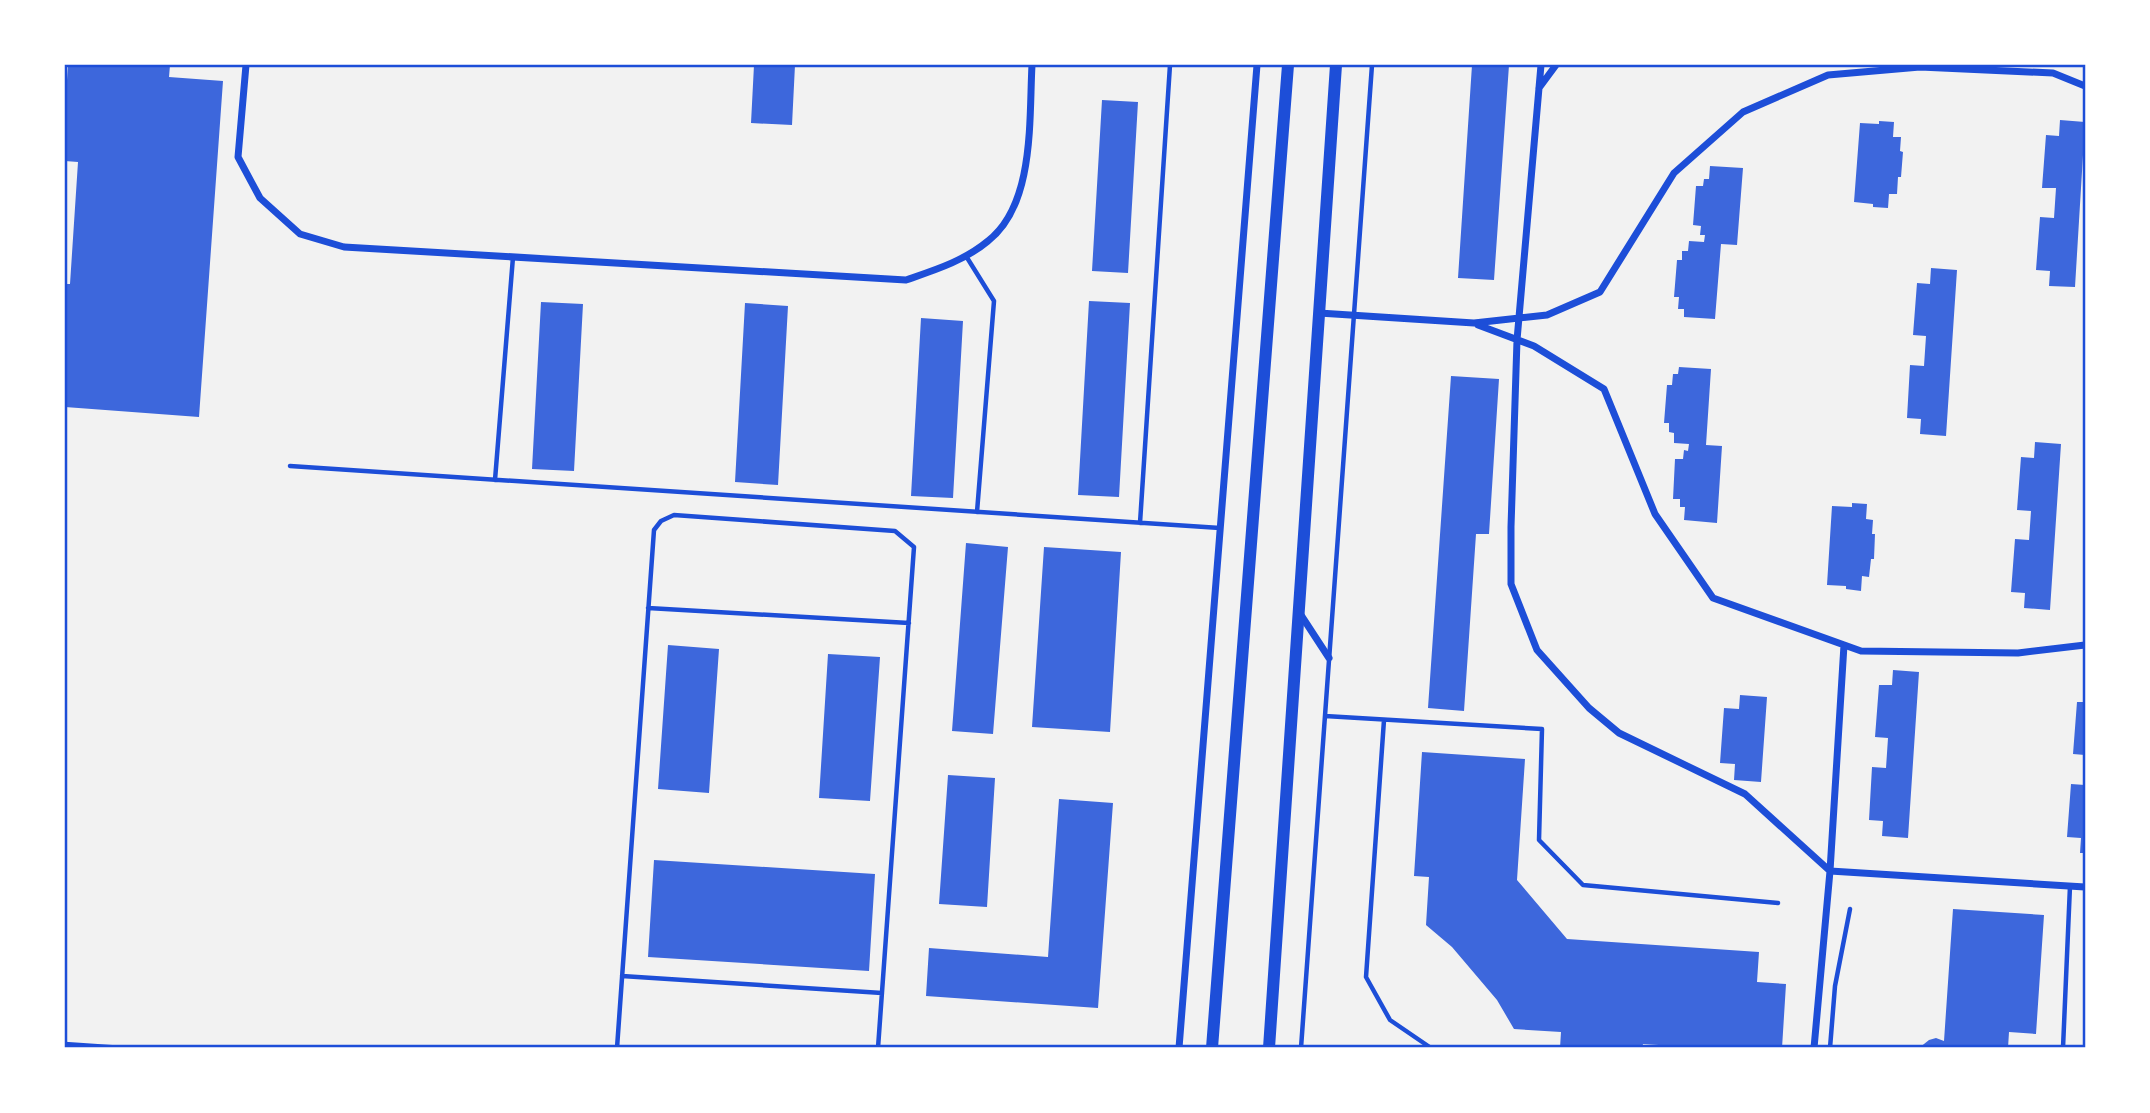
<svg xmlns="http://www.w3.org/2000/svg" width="2150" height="1113" font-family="Karla,sans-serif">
<rect width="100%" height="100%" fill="#f2f2f2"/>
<path fill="#3d67dc" d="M68,65H170L169,77L223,81L199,417L65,407V284H70L78,162L65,161V110Z
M754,65H795L792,125L751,123Z
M1472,65H1509L1494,280L1458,278Z
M1102,100L1138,102L1128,273L1092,271Z
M2060,120L2085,122L2075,287L2049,286L2050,271L2036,270L2040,217L2054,218L2056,188H2042L2046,135L2059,136Z
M1879,121L1894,122L1893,137H1901L1900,151L1903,152L1901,177H1898L1897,194H1889L1888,208L1873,207V204L1854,202L1860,123L1879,124Z
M1710,166L1743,168L1737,245L1721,244L1715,319L1684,317V309H1678L1679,297H1674L1677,260H1682V251H1688L1689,241L1704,242L1705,235H1700L1701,226L1693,225L1696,186H1703L1704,179H1709Z
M1931,268L1957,270L1946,436L1920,434L1921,419L1907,418L1910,365L1924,366L1926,336L1913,335L1917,283L1930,284Z
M1089,301L1130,303L1119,497L1078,495Z
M541,302L583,304L574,471L532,469Z
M745,303L788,306L778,485L735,482Z
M921,318L963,321L953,498L911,496Z
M1679,367L1711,369L1706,445L1722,446L1717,523L1684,520L1685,507H1680V499H1673L1675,459H1683L1684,450L1688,451L1689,444L1674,443V433L1669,432V423H1664L1667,385H1672L1673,374H1678Z
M1451,376L1499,379L1489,534H1476L1464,711L1428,708Z
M2035,442L2061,444L2050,610L2024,608L2025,593L2011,592L2015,539L2029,540L2031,511L2017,510L2021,457L2034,458Z
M1852,503L1867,504L1866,519L1873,520L1872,534H1875L1874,559H1871L1869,577L1862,576L1861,591L1846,589V586L1827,585L1832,506L1852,507Z
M966,543L1008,547L993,734L952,731Z
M1044,547L1121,552L1110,732L1032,727Z
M668,645L719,649L709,793L658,789Z
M828,654L880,657L870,801L819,798Z
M1893,670L1919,672L1908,838L1882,836L1883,821L1869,820L1872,767L1886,768L1888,738L1875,737L1879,685H1892Z
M1740,695L1767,697L1761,782L1734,780L1735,764L1720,763L1724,708L1739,709Z
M2077,702H2085V755L2073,754Z
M1422,752L1525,759L1517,880L1567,939L1759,952L1757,982L1786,984L1782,1048H1705L1643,1044L1642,1048H1560L1561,1032L1514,1029L1497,1000L1452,947L1426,925L1429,877L1414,876Z
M948,775L995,778L987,907L939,904Z
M2071,784L2085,785V853H2080L2081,838L2067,837Z
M1059,799L1113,803L1098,1008L926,996L929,948L1048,957Z
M654,860L875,874L869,971L648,957Z
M1953,909L2044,915L2036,1034L2009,1032L2008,1048H1919L1929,1040L1936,1038L1944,1041Z"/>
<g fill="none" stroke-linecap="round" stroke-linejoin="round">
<path stroke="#1d4ed8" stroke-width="4.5" d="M966,256L994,301L977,512
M290,466L1220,528
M495,480L513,257
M1140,523L1170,65
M648,608L909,623
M1325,716L1542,729L1539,840L1583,885L1778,903
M1384,720L1366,977L1390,1020L1431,1048
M622,976L882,993
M65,1044L123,1048
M617,1048L654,530L661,521L674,515L895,531L914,547L878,1048
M1301,1048L1372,65
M1830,1048L1835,986L1850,909
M2063,1048L2070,886"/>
<path stroke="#1d4ed8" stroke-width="7" d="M246,65L238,157L260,198L300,234L344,247L906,280C935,270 964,261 988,241C1035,205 1029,118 1032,65
M1541,65L1517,340L1511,527V584L1537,650L1589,708L1619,733L1745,794L1830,871L2085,887
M1539,88L1556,65
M1319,313L1474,323L1547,315L1600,292L1674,173L1743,112L1828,75L1920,67L2053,73L2085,86
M1478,325L1534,346L1604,389L1655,514L1713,598L1861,651L2018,653L2085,645
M1299,612L1329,658
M1179,1048L1257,65
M1814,1048L1830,871L1844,645"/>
<path stroke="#1d4ed8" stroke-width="12" d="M1212,1048L1288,65
M1269,1048L1336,65"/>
</g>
<rect width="2150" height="1113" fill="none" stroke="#ffffff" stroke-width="133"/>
<rect x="66" y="66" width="2018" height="980" fill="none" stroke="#1d4ed8" stroke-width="2.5"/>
</svg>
